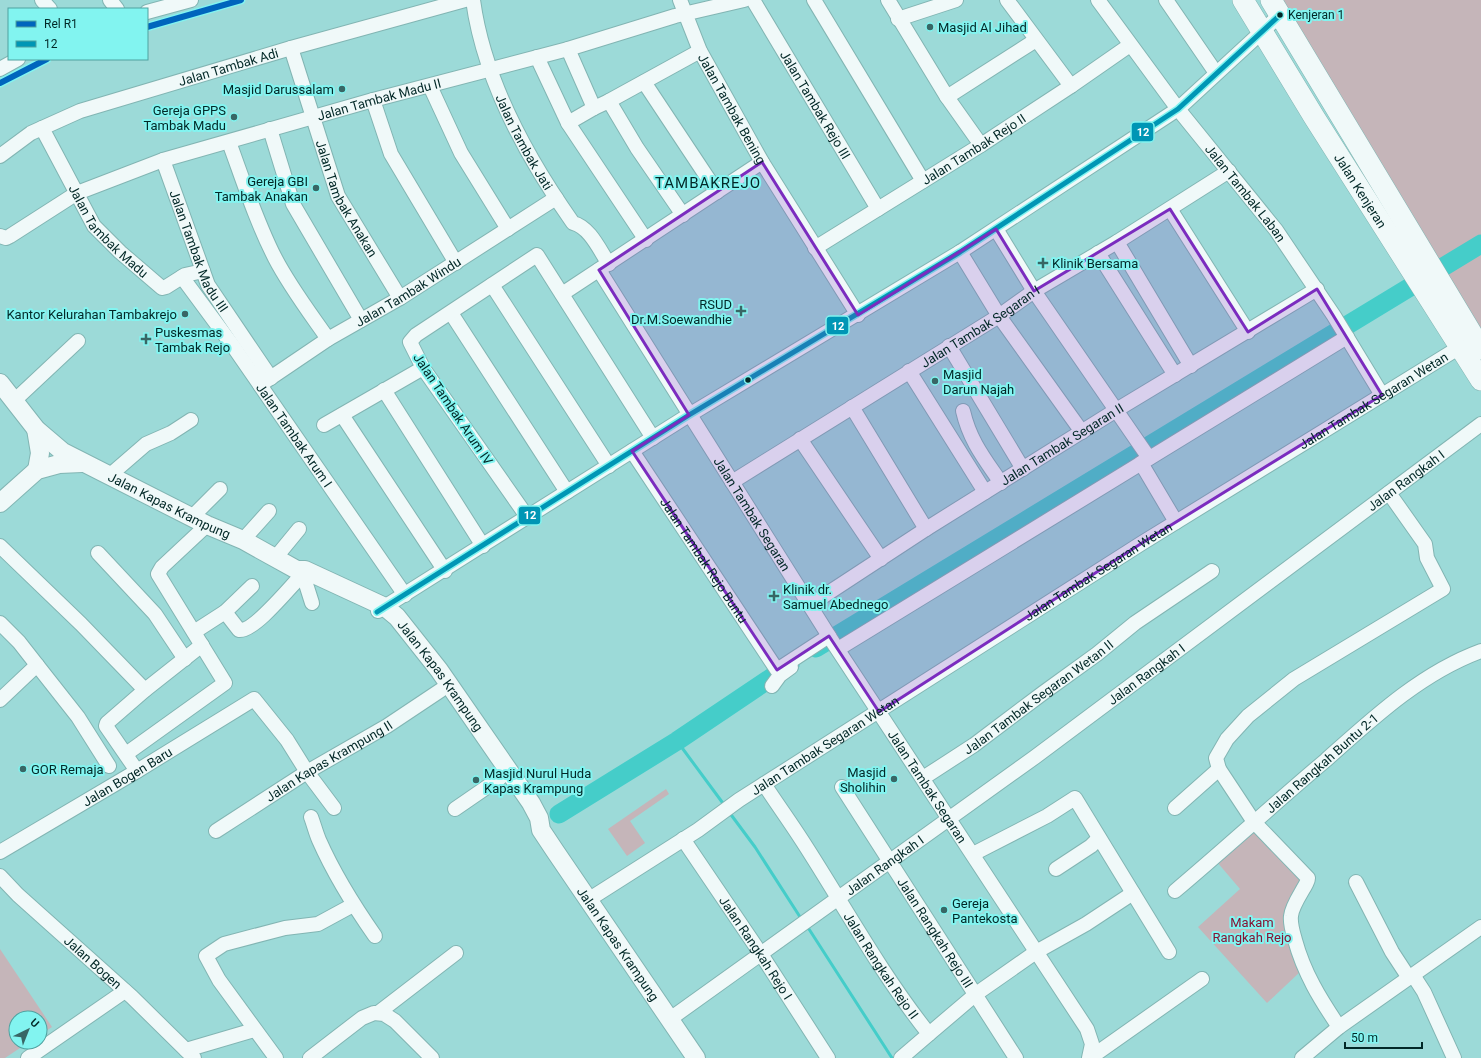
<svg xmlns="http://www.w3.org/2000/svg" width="1481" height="1058" font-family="Roboto,sans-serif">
<rect width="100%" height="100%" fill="#9cdad8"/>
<path fill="#c5b5b9" d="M1279,0H1481V339Z
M666,789L669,794L630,821L645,843L627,856L608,829Z
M1253,826L1305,881L1293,900L1301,971L1267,1003L1198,927L1240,889L1217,862Z
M0,949L52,1027L40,1035V1018H16V1042H29L5,1058H0Z"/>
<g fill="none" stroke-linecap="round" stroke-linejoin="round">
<path stroke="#45cdc9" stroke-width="3" d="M677,741L725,806
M729,812L755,847L802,920
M807,926L892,1058"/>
<path stroke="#45cdc9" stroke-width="19" d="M816,648L1481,244
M559,814L677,741L790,665"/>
<g stroke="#82b5b3" stroke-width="16">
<g id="minor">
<path d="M42,0L50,9"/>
<path d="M110,0L117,9"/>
<path id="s1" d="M473,0C484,81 527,158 573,223C590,227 600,251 609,264"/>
<path id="s2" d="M680,0L700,51L762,162L858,315"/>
<path id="s3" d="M753,0L878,209"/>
<path d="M814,0L923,181"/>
<path d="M888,0L947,97L981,145"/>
<path d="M1007,0L1071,86"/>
<path id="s4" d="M1098,0L1178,109L1276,230L1334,316L1382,395"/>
<path d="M1166,0L1216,73"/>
<path d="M147,12L191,0"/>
<path d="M898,19L956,0"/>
<path id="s5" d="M291,48L338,196L400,298"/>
<path d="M568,49L594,108L609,101L637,148L683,215"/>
<path d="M537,57L568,123L646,240"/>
<path d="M0,69L18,59"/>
<path d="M644,82L717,192"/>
<path d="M430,86L461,153L508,229"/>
<path d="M947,97L1036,40"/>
<path d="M373,100L391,154L456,263"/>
<path d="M609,101L700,51"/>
<path d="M568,123L594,108"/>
<path id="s6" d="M42,128L94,226L120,252L162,288L166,287L185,275L203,271"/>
<path d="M270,129L293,204L361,320"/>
<path d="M229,142C243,180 256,221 275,258C290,287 310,313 328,339"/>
<path id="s7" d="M0,156L31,133L80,111L291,48L465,0"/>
<path id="s8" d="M163,160L208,285L271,378"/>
<path d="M1170,209L1248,332"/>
<path d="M996,229L1034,291L1149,458"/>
<path id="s9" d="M0,236L6,238L10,236L77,193L163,160L373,100L568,49L675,16L744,0"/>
<path d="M1117,242L1191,366"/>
<path id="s10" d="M815,248L981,145L1071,86L1130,45"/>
<path d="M960,252L999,316L1082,432"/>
<path d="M1098,253L1175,375"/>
<path id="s11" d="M599,270L834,644L1087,1029L1092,1044L1089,1058"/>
<path id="s12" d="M182,277L233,346L405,595"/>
<path d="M492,285L609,466"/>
<path d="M562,294L762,162"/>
<path d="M451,313L567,492"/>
<path d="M949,346L1023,469"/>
<path d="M909,371L985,492"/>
<path id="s13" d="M260,385L328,339L400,298L556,198"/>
<path d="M384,390L483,546"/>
<path d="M15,400L78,341"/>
<path d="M852,407L926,529"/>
<path d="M963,411C970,441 984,458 1001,483"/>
<path d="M342,415L445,571"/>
<path d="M324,425L423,368"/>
<path d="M800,439L881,559"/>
<path id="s14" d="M632,451L777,670L829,636"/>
<path d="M1141,463L1176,522"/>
<path d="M109,476L146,444L171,433L191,420"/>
<path id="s15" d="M732,482L999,316L1034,291L1117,242L1229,171"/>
<path d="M192,517L220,489"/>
<path d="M528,518L423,368L410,342L416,335L537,255L653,438"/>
<path d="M243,540L269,511"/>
<path d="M0,546L81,624L145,690"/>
<path d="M98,553L155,614L185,659"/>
<path d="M276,557L299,529"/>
<path d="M307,579L306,584L312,603"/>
<path id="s16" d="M810,605L926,529L1118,409L1317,289"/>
<path d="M378,611L689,415L960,252L1178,109L1280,15"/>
<path d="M225,612L239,630C254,632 290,587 301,576"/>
<path d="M0,623L19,642L37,665"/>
<path d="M194,632L225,612L252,586"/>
<path d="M838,649L1347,337"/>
<path d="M772,686L780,675L791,667"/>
<path d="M0,700L37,665L78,717L109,766"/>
<path d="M126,754L225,683L158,574L162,567L207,525"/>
<path d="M137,771L106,726L107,723L145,690L202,645"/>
<path id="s17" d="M923,778L974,745L1043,693L1097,654L1135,623L1212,571"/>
<path id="s18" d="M764,784C777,804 791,823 803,842C845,907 881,974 929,1034L901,1058"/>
<path id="s19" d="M842,787L1016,1058"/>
<path d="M1175,808L1219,769"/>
<path d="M455,809L500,778"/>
<path d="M311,817C314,825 316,833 319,840C334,874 354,906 375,936"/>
<path id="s20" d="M216,831L307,772L387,726L441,690"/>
<path id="s21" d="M683,839L761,954L828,1058"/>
<path id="s22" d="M0,852L137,771L254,699L287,740L307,772L334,808"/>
<path d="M973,854L1047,816L1075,798L1169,952"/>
<path d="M1056,869L1091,846L1099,838"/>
<path id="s23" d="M0,876L18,895L132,997L194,1058"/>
<path d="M1356,882L1392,952L1409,978"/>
<path id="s24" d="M1175,891C1226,848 1275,803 1326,760C1373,718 1421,673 1481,651"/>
<path id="s25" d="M588,900L698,830L739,800L1142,543L1460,347"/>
<path d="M1413,975L1424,992L1454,1058"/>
<path d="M378,1013L456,953"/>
<path id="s26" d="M670,1019L1035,757L1481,424"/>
<path d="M1339,1027C1320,999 1304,973 1295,940C1293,933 1290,924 1291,916C1292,903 1309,883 1308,878L1254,822L1219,769L1216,758L1227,739L1248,716L1294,679L1443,589L1427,558L1425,544L1389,493"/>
<path d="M929,1034L976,994L1036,952L1086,924L1133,893"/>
<path d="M186,1050L254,1030"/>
<path d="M28,1058L125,991"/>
<path d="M276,1058L219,980L206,956L224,944L285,928L318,924L353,905"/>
<path d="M310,1058L362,1018L374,1013L384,1014L395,1021L432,1058"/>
<path d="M1090,1058L1202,979"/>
<path d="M1302,1058L1339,1027L1481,927"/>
</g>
</g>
<g stroke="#82b5b3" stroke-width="20">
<g id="major">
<path id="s27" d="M0,383L36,429L63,452L207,525L243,540L297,570H305L385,607L397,617L439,670L531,803L539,818L541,830L555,851L696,1058"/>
<path d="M36,429L40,453L37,470"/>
<path d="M0,503L37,470L59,464L82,463"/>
</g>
</g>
<g stroke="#82b5b3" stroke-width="22">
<g id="highway">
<path id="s28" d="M1243,0L1314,117L1481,380"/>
<path d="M1271,0L1481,349"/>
</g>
</g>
<use href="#minor" stroke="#f0f9f9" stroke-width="14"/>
<use href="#major" stroke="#f0f9f9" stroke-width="18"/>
<use href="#highway" stroke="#f0f9f9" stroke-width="21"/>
<g stroke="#82f4f0" stroke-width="8">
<path id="bus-1" d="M377,612L689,415L960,252L1178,109L1280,15"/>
</g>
<use href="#bus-1" stroke="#0096b5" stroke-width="5"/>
<g stroke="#82f4f0" stroke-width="9">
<path id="rail-1" d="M147,27L241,0
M0,83L47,59"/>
</g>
<use href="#rail-1" stroke="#0065bd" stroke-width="6"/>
</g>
<path fill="#7b2cbf" fill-opacity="0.2" stroke="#7b2cbf" stroke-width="3" stroke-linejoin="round" d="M762,162L858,315L996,229L1034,291L1170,209L1248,332L1317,289L1382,395L1142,543L879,712L829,636L777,670L632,451L689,415L599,270Z"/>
<g fill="#022827" stroke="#82f4f0" stroke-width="1.5">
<circle cx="1280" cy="15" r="3.5"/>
<circle cx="748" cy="380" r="3.5"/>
</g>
<g fill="#386665" stroke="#82f4f0" stroke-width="1.5">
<circle cx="930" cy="27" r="4"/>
<circle cx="342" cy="89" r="4"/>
<circle cx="234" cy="117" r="4"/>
<circle cx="316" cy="188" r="4"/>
<path d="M1041 257h4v4h4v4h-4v4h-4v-4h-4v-4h4z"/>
<path d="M739 305h4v4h4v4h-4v4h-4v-4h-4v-4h4z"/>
<circle cx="185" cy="314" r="4"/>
<path d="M144 333h4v4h4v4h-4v4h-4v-4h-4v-4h4z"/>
<circle cx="935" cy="381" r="4"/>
<path d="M772 590h4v4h4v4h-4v4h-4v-4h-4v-4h4z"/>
<circle cx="23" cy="769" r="4"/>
<circle cx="894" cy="779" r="4"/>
<circle cx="476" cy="780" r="4"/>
<circle cx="944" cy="910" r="4"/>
</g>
<g text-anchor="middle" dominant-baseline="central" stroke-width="4" stroke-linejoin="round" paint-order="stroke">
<g font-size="12" fill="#022827" stroke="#82f4f0" text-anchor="start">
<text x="1288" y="15">Kenjeran 1</text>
</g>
<g font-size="13" fill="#022827" stroke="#82f4f0" text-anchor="start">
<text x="938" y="27">Masjid Al Jihad</text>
<text x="334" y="89" text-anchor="end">Masjid Darussalam</text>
<text x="226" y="110" text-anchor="end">Gereja GPPS<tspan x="226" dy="15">Tambak Madu</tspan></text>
<text x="308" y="181" text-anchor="end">Gereja GBI<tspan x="308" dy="15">Tambak Anakan</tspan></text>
<text x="1052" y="263">Klinik Bersama</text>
<text x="732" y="304" text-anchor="end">RSUD<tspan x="732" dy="15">Dr.M.Soewandhie</tspan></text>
<text x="177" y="314" text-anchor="end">Kantor Kelurahan Tambakrejo</text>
<text x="155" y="332">Puskesmas<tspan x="155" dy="15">Tambak Rejo</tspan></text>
<text x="943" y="374">Masjid<tspan x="943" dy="15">Darun Najah</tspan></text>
<text x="783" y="589">Klinik dr.<tspan x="783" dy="15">Samuel Abednego</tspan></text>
<text x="31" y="769">GOR Remaja</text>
<text x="886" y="772" text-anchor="end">Masjid<tspan x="886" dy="15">Sholihin</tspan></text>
<text x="484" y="773">Masjid Nurul Huda<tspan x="484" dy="15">Kapas Krampung</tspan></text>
<text x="952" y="903">Gereja<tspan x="952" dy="15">Pantekosta</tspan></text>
</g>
<g font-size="13" fill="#022827" stroke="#82f4f0">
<text stroke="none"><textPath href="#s7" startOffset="247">Jalan Tambak Adi</textPath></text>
<text stroke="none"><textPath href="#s9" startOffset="407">Jalan Tambak Madu II</textPath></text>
<text stroke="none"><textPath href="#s3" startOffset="122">Jalan Tambak Rejo III</textPath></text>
<text stroke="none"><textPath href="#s2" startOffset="121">Jalan Tambak Bening</textPath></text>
<text stroke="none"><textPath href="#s1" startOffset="152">Jalan Tambak Jati</textPath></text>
<text stroke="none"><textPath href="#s10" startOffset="187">Jalan Tambak Rejo II</textPath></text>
<text stroke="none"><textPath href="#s28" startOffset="224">Jalan Kenjeran</textPath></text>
<text stroke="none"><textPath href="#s4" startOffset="243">Jalan Tambak Laban</textPath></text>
<text stroke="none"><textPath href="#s5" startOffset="161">Jalan Tambak Anakan</textPath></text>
<text stroke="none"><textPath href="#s6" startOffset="124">Jalan Tambak Madu</textPath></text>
<text stroke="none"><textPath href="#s8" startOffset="98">Jalan Tambak Madu III</textPath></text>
<text stroke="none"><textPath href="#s13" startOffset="175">Jalan Tambak Windu</textPath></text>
<text stroke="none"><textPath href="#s15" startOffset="293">Jalan Tambak Segaran I</textPath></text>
<text stroke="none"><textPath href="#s25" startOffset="931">Jalan Tambak Segaran Wetan</textPath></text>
<text transform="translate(453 409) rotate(56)">Jalan Tambak Arum IV</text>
<text stroke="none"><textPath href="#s12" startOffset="194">Jalan Tambak Arum I</textPath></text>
<text stroke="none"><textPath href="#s16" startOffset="299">Jalan Tambak Segaran II</textPath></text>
<text stroke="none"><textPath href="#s26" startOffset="912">Jalan Rangkah I</textPath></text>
<text stroke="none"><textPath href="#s27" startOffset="213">Jalan Kapas Krampung</textPath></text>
<text stroke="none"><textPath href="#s11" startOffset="288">Jalan Tambak Segaran</textPath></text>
<text stroke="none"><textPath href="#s14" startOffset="131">Jalan Tambak Rejo Buntu</textPath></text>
<text stroke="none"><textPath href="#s25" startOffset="607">Jalan Tambak Segaran Wetan</textPath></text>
<text stroke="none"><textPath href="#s26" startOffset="588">Jalan Rangkah I</textPath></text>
<text stroke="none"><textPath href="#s27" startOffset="541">Jalan Kapas Krampung</textPath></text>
<text stroke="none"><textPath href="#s17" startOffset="141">Jalan Tambak Segaran Wetan II</textPath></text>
<text stroke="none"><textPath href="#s25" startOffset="283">Jalan Tambak Segaran Wetan</textPath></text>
<text stroke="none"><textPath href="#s20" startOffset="133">Jalan Kapas Krampung II</textPath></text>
<text stroke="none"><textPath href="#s24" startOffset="195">Jalan Rangkah Buntu 2-1</textPath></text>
<text stroke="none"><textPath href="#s22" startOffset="148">Jalan Bogen Baru</textPath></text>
<text stroke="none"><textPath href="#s11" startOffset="612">Jalan Tambak Segaran</textPath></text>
<text stroke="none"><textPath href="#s26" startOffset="264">Jalan Rangkah I</textPath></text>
<text stroke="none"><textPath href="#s19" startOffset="173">Jalan Rangkah Rejo III</textPath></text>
<text stroke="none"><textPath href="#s27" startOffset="864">Jalan Kapas Krampung</textPath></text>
<text stroke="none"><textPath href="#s21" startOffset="131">Jalan Rangkah Rejo I</textPath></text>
<text stroke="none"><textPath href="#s23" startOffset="127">Jalan Bogen</textPath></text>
<text stroke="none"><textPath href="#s18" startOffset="216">Jalan Rangkah Rejo II</textPath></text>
</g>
<g font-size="13" fill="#861333" stroke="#82f4f0">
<text x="1252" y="922">Makam<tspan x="1252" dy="15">Rangkah Rejo</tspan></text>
</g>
<g font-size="15" letter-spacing="1" fill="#022827" stroke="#82f4f0">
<text x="708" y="183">TAMBAKREJO</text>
</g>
</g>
<g stroke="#82f4f0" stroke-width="1.5">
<rect x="1131" y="122" width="23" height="20" rx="4" fill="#0096b5"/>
<rect x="826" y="316" width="23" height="19" rx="4" fill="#0096b5"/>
<rect x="518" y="506" width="23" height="19" rx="4" fill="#0096b5"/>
</g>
<g font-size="11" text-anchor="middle" font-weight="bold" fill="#fff">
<text x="1143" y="136">12</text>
<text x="838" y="330">12</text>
<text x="530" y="519">12</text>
</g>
<rect x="8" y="8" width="140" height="52" fill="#82f4f0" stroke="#4fa2a0"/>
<rect x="16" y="21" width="20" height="6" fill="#0065bd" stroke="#4fa2a0"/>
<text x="44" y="28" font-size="12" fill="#022827">Rel R1</text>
<rect x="16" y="41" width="20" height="6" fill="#0096b5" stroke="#4fa2a0"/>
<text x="44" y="48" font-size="12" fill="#022827">12</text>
<g transform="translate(28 1030) rotate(43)"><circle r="19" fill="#82f4f0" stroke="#4fa2a0"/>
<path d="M0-3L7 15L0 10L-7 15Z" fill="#386665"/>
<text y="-6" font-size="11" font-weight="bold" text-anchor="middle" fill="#022827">U</text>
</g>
<path d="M1345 1042v6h77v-6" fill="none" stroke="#022827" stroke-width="2"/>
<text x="1351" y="1042" font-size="12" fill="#022827" stroke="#82f4f0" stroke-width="3" paint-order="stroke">50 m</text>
</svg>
